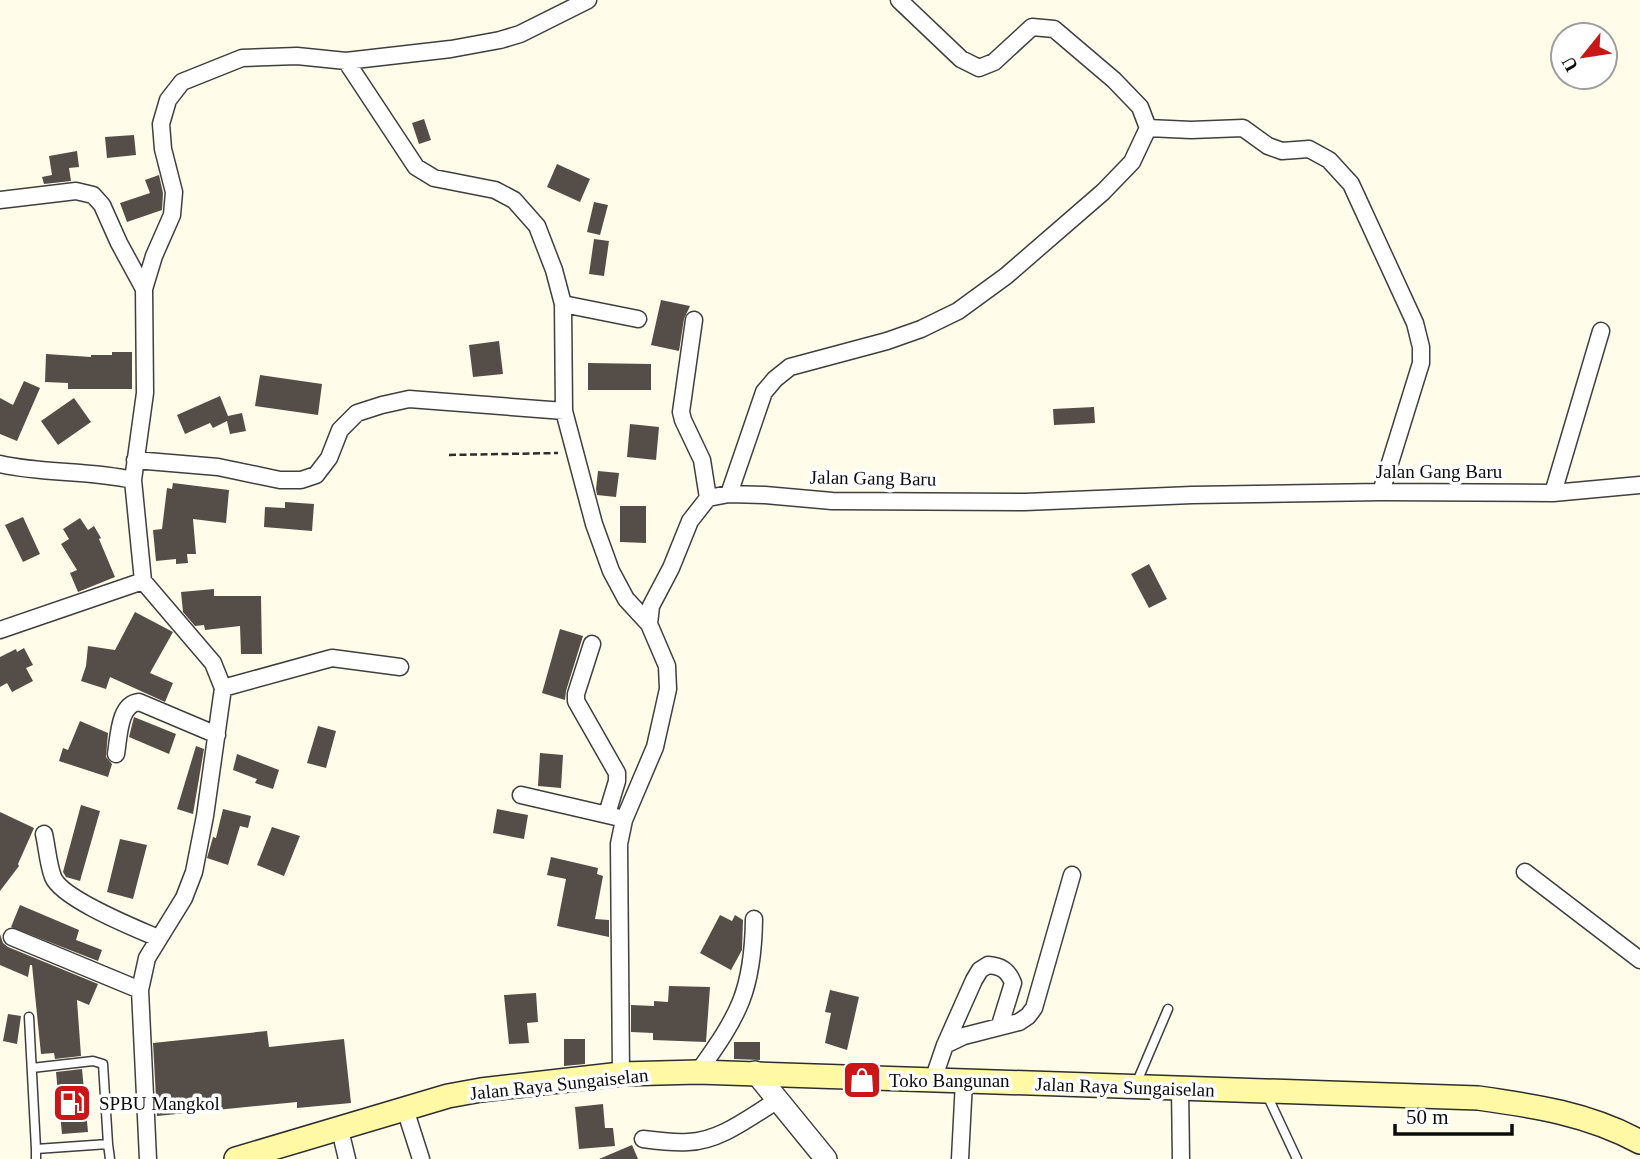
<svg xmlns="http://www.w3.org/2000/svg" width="1640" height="1159" font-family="'Times New Roman',serif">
<rect width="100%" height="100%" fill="#fffcea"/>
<path fill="#554d47" d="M424,119L431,140L419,144L412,123Z
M134,135L136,155L107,158L105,137Z
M77,151L79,167L69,168L71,181L44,184L42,177L52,175L49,156Z
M557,164L590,179L580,202L547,187Z
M159,175L163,193L162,210L127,222L120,203L150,193L145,180Z
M594,202L608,205L600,235L587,232Z
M594,239L609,241L604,276L589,274Z
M661,300L690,306L684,319L679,351L651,345Z
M499,341L503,374L473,377L469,345Z
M112,352H132V389H68V383L45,382L46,354L91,357V355H112Z
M588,363L651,364V390H588Z
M260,375L322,384L318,415L255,406Z
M24,381L40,388L17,441L0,434V398L13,405Z
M220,396L228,416L242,413L246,431L230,434L227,421L213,428L210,423L185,434L177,415Z
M74,398L91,422L58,445L41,421Z
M1094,407L1095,423L1054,425L1053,409Z
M630,424L659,427L656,460L627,457Z
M598,471L619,473L616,497L597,495L596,489Z
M173,483L229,490L226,523L193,519L196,554H187L188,563L176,564V559L156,561L153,530L162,529L167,488L172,489Z
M285,502L314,504L312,531L264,527L265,507L285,508Z
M620,506H646V543L620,542Z
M23,517L40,554L23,562L5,525Z
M80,518L88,530L94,526L101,538L99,539L115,577L78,592L70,573L77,570L61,544L69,539L63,529Z
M1149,564L1167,599L1149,608L1131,574Z
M214,589V596H261L262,654H241L240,626L205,630L204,625L195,626L183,612L181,592Z
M135,612L173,632L150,673L173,683L165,702L110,677L106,689L81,681L86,666L88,646L115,650Z
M560,629L583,636L566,691L565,700L542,693Z
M24,648L33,665L26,668L33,681L12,692L7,683L0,687V657L16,649L17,652Z
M134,717L176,734L169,754L129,737Z
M80,721L108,733L106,757L112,764L108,777L59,761L63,748L68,750Z
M318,726L336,731L326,768L307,763Z
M196,746L204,749L193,814L177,809Z
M540,753L563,755L561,788L538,786Z
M237,754L279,770L273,789L255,783L257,779L233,770Z
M81,805L100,811L80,881L66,877L63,872Z
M223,809L251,816L248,828L240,826L228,865L207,858L213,837L216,838Z
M497,809L528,815L524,839L493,833Z
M0,812L34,828L18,864L19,866L0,891Z
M272,827L300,836L284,876L257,865Z
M120,839L147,845L133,899L107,892Z
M551,857L598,868L597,874L603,876L595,919L609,920V937L557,926L566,879L547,875Z
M20,905L79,930L76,940L102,950L98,961L11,927Z
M720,915L732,921L735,915L743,920L742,950L731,970L700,953Z
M0,934L3,943L8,947L98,984L89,1005L77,1000L81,1056L55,1059L54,1053L41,1054L32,965H30L28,977L0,965Z
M669,986L710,987L706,1042L653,1040V1033L631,1032V1005L654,1006V1001L668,1002Z
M830,990L859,997L847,1050L825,1043L831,1013L825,1012Z
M536,993L538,1022L527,1023L529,1043L509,1044L504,995Z
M8,1014L21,1016L17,1044L3,1041Z
M267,1031L269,1047L344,1039L351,1103L297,1108V1102L157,1116L153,1043Z
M564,1039H585V1064L564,1066Z
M734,1042H760V1060L734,1059Z
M82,1069L88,1132L62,1134L56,1072Z
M603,1104L605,1128H613L615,1146L579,1149L575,1107Z
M632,1145L638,1159H599Z"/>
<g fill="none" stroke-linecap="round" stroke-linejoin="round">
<g stroke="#3f3f3f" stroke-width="11">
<path id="service" d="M29,1017L36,1149
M32,1068L93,1061L103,1064L108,1144
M1136,1084L1168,1009
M1267,1095L1297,1159
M36,1159V1149L108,1144L110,1159"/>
</g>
<g stroke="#3f3f3f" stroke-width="19">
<path id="minor" d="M346,61L416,167L434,178L495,190L514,200L537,226L554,270L563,304L564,411L594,524L611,571L626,599L649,624
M1148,128L1191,130L1243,128L1268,146L1282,151L1309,149L1329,160L1351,184L1415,323L1421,347V363L1381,492
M0,200L76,191L93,195L102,205L119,243L144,289
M563,304L638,319
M694,320L681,412L683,420L702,460L708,498
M135,460L218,467L280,480H301L316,475L329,458L340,430L357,413L382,405L409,399L564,411
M0,464C43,474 89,470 133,480L143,581L213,663L223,688L205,816L194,872L184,898L147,958L140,990L148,1159
M133,480L145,393L144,289L154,256L172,215L174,192L163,149L161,124L168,100L182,82L242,58L297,56L346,61L451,49L500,40L520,34L588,0
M1553,493L1601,331
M729,494L764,392L775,379L790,367L887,341L921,329L958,311L1006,276L1103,192L1132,162L1148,128L1140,107L1114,80L1054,29L1032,27L994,62L979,68L961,59L899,0
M0,630L143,581
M592,644L576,694V701L617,773V781L607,814
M223,688L332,658L400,667
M116,754C119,736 119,704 139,702L217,735
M521,795L616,817
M44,834C47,847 48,864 53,877C62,899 135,928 158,938
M1525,872L1640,960
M12,937L140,990
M945,1045L964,1036L1019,1022L1028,1016L1034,1008L1072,875
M698,1072C739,1015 753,991 754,919
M621,1074L619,844L624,820L655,747L668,689L667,666L649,624L651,606L671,568L690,521L708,498L729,494L765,495L832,501L1025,502L1192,495L1381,492L1553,493L1640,485
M933,1080L945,1045L974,980L980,970L988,965C1001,966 1008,970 1013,983L1000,1025
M1180,1088L1181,1159
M405,1109L421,1159
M340,1130L347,1159
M643,1139C658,1141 673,1143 688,1142C721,1141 751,1116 778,1100
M960,1159L964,1081"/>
</g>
<g stroke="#3f3f3f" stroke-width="24">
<path id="tertiary" d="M755,1072L826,1159"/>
</g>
<g stroke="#2e2e2e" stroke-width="26">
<path id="secondary" d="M236,1159L448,1096L481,1090L621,1074L698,1072L1478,1098C1535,1106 1589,1114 1640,1142"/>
</g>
<path stroke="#2e2e2e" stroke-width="2.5" stroke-dasharray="7 3.5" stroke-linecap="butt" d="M449,455L558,453"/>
<use href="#service" stroke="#fff" stroke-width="8"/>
<use href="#minor" stroke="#fff" stroke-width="16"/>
<use href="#tertiary" stroke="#fff" stroke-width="21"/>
<use href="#secondary" stroke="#fff9a5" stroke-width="23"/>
</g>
<defs>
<g id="shop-square" transform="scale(2.0125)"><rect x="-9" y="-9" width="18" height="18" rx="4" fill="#c91617" stroke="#fff"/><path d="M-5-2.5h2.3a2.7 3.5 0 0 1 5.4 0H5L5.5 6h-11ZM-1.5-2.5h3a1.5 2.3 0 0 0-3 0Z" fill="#fff"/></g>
<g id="fuel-square" transform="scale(2.0125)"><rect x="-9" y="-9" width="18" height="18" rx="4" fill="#c91617" stroke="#fff"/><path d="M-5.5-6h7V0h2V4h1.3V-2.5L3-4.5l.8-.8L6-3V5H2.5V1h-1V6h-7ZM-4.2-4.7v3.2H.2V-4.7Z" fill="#fff"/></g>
</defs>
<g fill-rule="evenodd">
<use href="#shop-square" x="862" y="1080"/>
<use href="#fuel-square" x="72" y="1103"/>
</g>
<g text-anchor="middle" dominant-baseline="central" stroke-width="7" stroke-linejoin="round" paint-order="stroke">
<g font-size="19" fill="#0c0c0c" stroke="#fff">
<text x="1439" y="471">Jalan Gang Baru</text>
<text transform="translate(873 478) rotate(1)">Jalan Gang Baru</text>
<text transform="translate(559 1084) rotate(-6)">Jalan Raya Sungaiselan</text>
<text transform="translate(1125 1087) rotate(2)">Jalan Raya Sungaiselan</text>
</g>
<g font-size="19" fill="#0c0c0c" stroke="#fff" text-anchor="start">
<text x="889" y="1080">Toko Bangunan</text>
<text x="99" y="1103">SPBU Mangkol</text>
</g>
</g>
<g transform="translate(1584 56) rotate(240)"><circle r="33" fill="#ffffff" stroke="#9e9e9e" stroke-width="2"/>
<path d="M0-5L12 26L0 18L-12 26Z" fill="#c91617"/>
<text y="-10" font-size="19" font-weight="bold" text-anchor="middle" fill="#0c0c0c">U</text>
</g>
<path d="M1395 1124v10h117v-10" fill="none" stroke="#0c0c0c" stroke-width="3.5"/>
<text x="1406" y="1124" font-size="21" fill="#0c0c0c" stroke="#ffffff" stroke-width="5" paint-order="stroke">50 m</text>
</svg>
